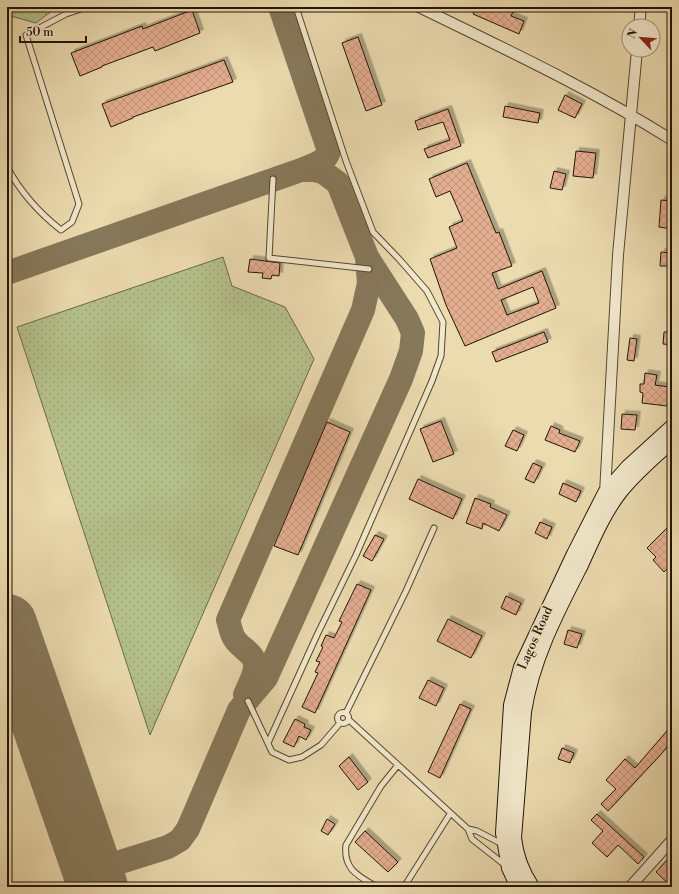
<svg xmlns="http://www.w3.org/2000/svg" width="679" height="894" font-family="'Libre Bodoni',serif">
<defs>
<pattern id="grass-dots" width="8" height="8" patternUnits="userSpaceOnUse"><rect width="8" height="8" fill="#b5c18c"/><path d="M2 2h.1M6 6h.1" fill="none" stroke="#9ba577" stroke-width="1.8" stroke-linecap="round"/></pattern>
<pattern id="building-cross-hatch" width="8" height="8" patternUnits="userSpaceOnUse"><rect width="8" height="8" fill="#e3ad8f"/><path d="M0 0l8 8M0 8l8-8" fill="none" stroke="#c2947a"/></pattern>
<filter id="shadow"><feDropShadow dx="3.5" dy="-3.5" stdDeviation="0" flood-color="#0004"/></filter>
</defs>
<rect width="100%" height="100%" fill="#ebdbaf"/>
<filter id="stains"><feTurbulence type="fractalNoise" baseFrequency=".005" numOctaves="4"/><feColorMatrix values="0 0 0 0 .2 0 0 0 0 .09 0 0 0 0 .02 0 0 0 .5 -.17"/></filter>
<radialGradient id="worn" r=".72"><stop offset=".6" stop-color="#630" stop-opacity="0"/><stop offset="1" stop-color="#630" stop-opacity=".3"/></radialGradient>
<path fill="url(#grass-dots)" stroke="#6b6a48" d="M7,7H57L36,23L7,15Z
M223,257L232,286L285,307L314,359L150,735L17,327Z"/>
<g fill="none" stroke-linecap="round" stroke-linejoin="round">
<path stroke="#86785a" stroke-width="24" d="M280,7L329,151C326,163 312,165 301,170
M7,273L301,170H314L323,172L338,183L367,257L407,319L413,333L411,351L401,379L266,678L239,710L188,829L180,840L168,847L92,871
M245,695C248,687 254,677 255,668C256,652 241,650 234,638C231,633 230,626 228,620L363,310L369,283L367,258"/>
<path stroke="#86785a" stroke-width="60" d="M7,624L98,887"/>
</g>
<path fill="url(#building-cross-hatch)" stroke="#211405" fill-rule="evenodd" filter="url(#shadow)" d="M476,7H489L499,11L501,7H515L511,16L524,21L519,34L473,14Z
M192,10L200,33L155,51L153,47L102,66V67L80,76L71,53L142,26L143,29Z
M358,37L382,105L366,111L342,43Z
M224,60L233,82L133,117V118L111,127L102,104Z
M565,95L582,104L575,118L558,110Z
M505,106L540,113L538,123L503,117Z
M448,109L461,146L428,158L424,149L450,140L443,122L418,130L415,121Z
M576,151L596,153L593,178L573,176Z
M467,163L496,233L499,232L512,266L492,273L498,289L542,271L556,308L465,346L446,305L430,259L457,248L449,227L463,221L450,191L436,197L429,179ZM533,287L539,303L507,315L501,300Z
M554,171L566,174L562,190L550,188Z
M661,200L672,201V229L659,227Z
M661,252L669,253L668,266H660Z
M250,259L280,263L279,276L272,275L271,279L262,278L263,273L248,272Z
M544,332L548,342L496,362L492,352Z
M664,332H672V345L663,344Z
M630,338L637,339L634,361L627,360Z
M645,373L657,375L655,385L669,387L667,406L642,403L643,393L640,392V384H644Z
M622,414L637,415L635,430L621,429Z
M441,421L454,454L433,462L420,429Z
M327,422L350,432L298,555L274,546Z
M551,426L560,430L559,433L580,441L575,452L545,440Z
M513,430L524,435L517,451L505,446Z
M533,463L542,467L534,483L525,479Z
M418,479L462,499L453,519L409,499Z
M563,483L581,491L576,502L559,494Z
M475,498L491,504L490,507L507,515L499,531L483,523L482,529L466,523Z
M540,522L552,527L547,539L535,533Z
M672,523V564L664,572L653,560L656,557L647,548Z
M375,535L384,539L372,561L363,556Z
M357,584L371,590L315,713L302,707L318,673L315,672L320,662L316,661L323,647L321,646L326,635L334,638L342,622L339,621Z
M506,596L521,603L516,615L501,608Z
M448,619L482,636L471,658L437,641Z
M568,630L582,634L577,648L564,644Z
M428,680L444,688L436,706L419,698Z
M460,704L471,709L440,778L428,772Z
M295,719L305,724L304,727L311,730L306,740L299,736L294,747L283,742Z
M672,725V740L663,752L608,811L601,804L616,789L606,780L625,759L635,768Z
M562,748L574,753L570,763L558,759Z
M349,757L368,782L358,790L339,766Z
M597,814L644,857L638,864L618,845L607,857L592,843L603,831L591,820Z
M327,819L335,824L328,835L321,831Z
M365,831L398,862L388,872L355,842Z
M667,860L672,864V887L656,872Z"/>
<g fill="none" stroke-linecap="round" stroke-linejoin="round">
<g stroke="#544630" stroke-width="7">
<path id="service" d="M7,167C21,193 38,212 61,230L72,222L79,204L26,35L66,14L87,7
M273,179L269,258L369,269
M248,701L272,752L289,760L302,757L321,745L340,723
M337.5 718a5.5 5.5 0 1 1 11 0a5.5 5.5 0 1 1-11 0Z
M346,713L406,591L434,528
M349,720L468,829L472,839L505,865
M268,743L317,635L356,555L432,381L441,356L443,322L427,291L399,259L373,232L346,161L296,7
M468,829L477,831L502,844
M377,887C358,876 343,869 346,845L381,786L398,765
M404,887L450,814"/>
</g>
<g stroke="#544630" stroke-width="12">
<path id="minor" d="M419,7C505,49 591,89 672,140
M639,26L641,7
M605,493L618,255L637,50
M630,887L672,840"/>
</g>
<g stroke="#211405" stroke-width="16">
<path id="secondary" d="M518,887L509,868L503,833L511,705L521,667L574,554L605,493L628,467L672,427
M532,887C522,872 516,856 514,838L524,712C532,659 557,612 581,565C592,541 603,514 620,492C635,473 654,457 672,441"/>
</g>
<use href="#service" stroke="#f2e8cb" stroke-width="5"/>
<use href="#minor" stroke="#f2e8cb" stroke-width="10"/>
<use href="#secondary" stroke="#f2e8cb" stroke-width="14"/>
</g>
<g text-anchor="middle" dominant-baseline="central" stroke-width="3.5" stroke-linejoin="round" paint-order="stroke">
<g font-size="13" fill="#211405" stroke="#f2e8cb">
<text transform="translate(535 638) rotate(-66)">Lagos Road</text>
</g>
</g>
<rect width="679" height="894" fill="none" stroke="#ebdbaf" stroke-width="24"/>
<rect x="8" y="8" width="663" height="878" fill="none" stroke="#211405" stroke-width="2"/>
<rect x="12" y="12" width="655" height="870" fill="none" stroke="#211405"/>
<g transform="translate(641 38) rotate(296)"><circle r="19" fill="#f2e8cb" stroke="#9e937c"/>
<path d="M0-3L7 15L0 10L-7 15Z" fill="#8f2418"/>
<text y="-6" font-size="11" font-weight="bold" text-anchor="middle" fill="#211405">N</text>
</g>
<path d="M20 36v6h66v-6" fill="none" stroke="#211405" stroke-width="2"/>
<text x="26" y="36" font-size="12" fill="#211405" stroke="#f2e8cb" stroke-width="3" paint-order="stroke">50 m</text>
<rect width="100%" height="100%" filter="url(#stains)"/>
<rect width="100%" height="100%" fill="url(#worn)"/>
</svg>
